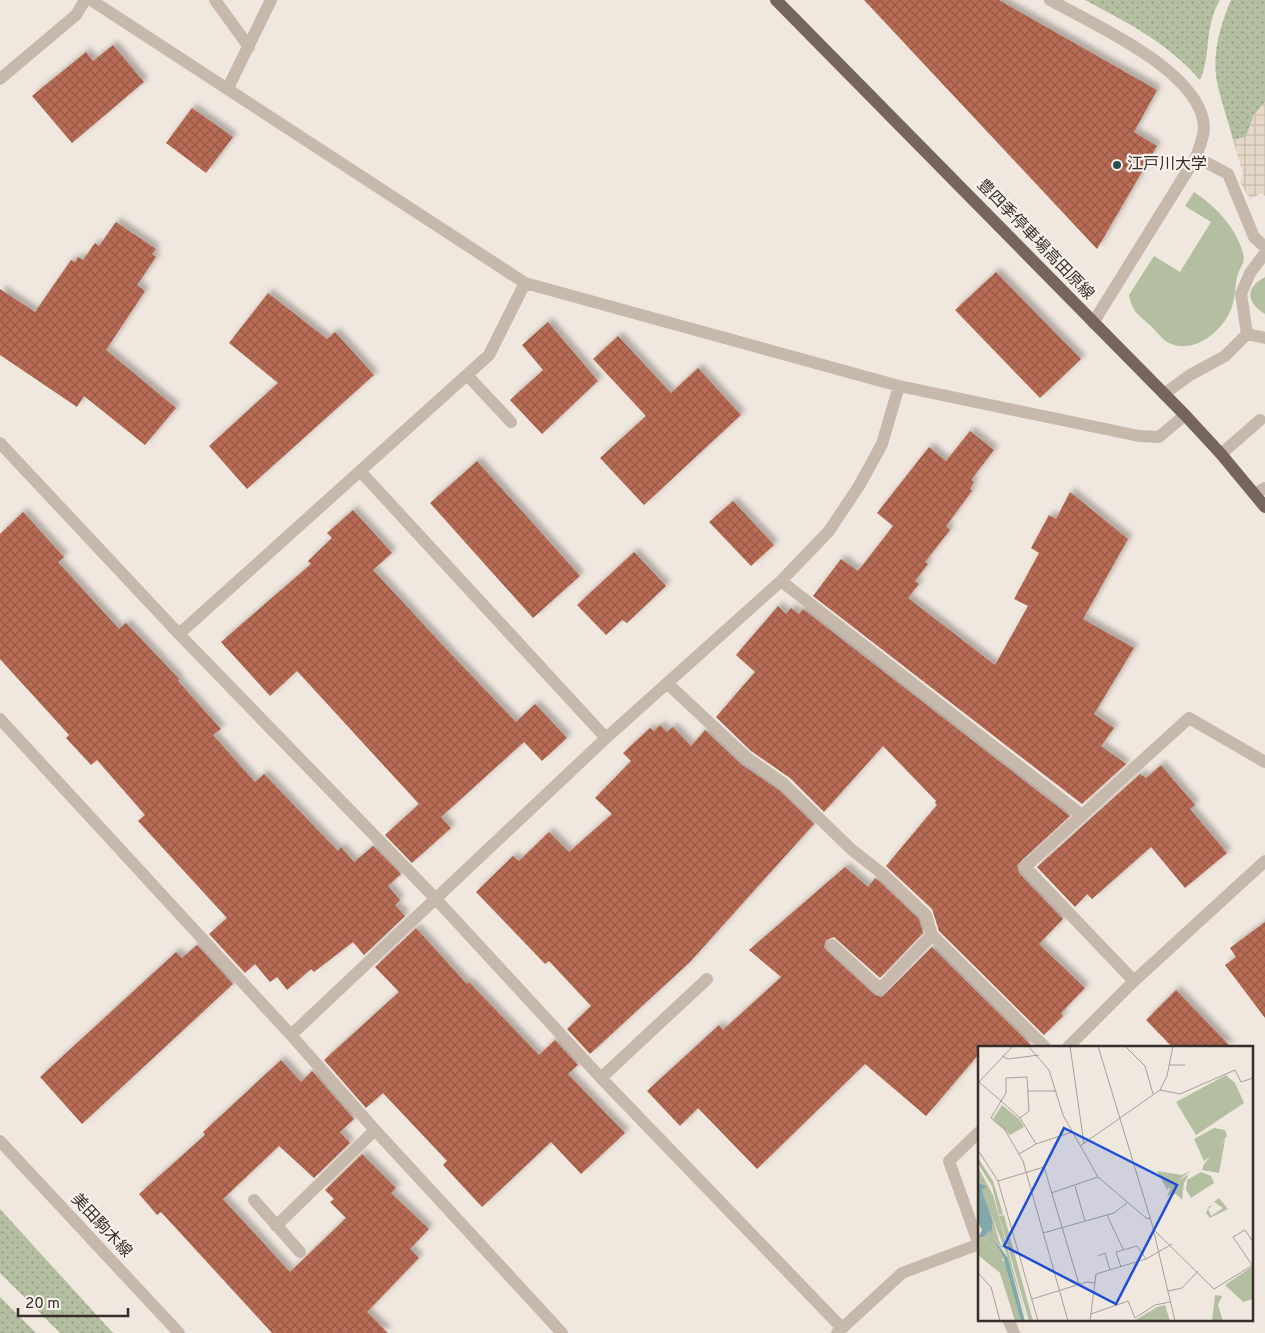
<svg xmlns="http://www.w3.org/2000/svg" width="1265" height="1333" font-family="Overpass,'Noto Sans JP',sans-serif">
<defs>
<pattern id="grass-dots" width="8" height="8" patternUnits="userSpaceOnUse" patternTransform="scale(1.25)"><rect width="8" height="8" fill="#b4bea0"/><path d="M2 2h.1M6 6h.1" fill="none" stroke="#939b83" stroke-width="1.8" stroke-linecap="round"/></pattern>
<pattern id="plaza-grid" width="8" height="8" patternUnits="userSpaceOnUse" patternTransform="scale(1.25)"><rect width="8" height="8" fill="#e6d8c8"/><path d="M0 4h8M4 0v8" fill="none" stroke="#c6baac"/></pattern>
<pattern id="building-cross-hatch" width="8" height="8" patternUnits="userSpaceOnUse" patternTransform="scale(1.25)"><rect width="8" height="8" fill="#b96c54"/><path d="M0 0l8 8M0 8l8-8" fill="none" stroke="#975946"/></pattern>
<filter id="shadow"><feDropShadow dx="4.5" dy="-4.5" stdDeviation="2.5" flood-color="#0004"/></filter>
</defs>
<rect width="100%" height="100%" fill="#f0e8df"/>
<path fill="url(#grass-dots)" d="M1085,0H1220C1203,29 1212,54 1200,80C1164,40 1131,25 1085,0Z
M1231,0H1265V102L1254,115L1246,137L1233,140C1228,119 1219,96 1216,76C1213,50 1221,23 1231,0Z
M0,1209L113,1333H60L0,1273Z
M0,1297L36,1333H0Z"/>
<path fill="#b4bea0" d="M1194,192C1215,206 1236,227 1243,253C1246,264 1239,268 1237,277C1235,287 1235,298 1232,307C1223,331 1195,355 1169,343C1163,340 1157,332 1152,327C1139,315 1132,312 1129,295L1154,256L1180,272L1211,222L1185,206Z
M1265,277V314C1247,303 1244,288 1265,277Z"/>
<path fill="url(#plaza-grid)" d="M1265,102V196L1262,193L1250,199L1240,182L1243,174L1233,140L1246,137L1254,115Z"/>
<path fill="url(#building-cross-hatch)" filter="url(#shadow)" d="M864,0H999L1157,90L1134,132L1157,146L1097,249Z
M113,45L144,82L72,143L32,96L86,52L93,61Z
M192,108L233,137L206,173L166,143Z
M116,222L156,249L152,254L156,257L137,285L145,291L106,350L176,408L145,445L84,396L77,407L0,355V289L35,312L71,260L75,262L78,257L83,260L95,243L99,246Z
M996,272L1081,359L1040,398L955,310Z
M268,293L327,339L335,332L374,375L247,489L209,446L278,383L229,343Z
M548,322L598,381L542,434L510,400L543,370L522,345Z
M618,336L671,393L698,368L741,415L644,505L600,458L646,416L593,359Z
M970,431L994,450L971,480L974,482L970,489L972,491L946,526L950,530L925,562L928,564L915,581L919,584L908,598L995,665L1028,606L1014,599L1039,553L1031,548L1049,515L1056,519L1070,492L1128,539L1083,619L1134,648L1094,714L1114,728L1101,746L1126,764L1082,804L813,596L841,559L858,571L893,526L877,513L929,447L946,461Z
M477,461L580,576L533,618L430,503Z
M733,501L774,545L751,566L709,522Z
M353,510L392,553L373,570L450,653L516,722L535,704L567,738L542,761L524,742L441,817L451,828L412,863L385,835L419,804L297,671L270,696L221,642L311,564L308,561L332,538L327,533Z
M23,512L64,557L58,562L119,629L126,623L179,679L178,681L221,729L213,735L255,782L264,774L338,851L341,847L354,862L373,846L401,874L388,886L400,900L395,905L405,916L364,955L353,942L314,972L311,969L287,990L277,977L270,982L255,964L245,973L209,934L227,918L138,821L145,815L97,760L91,765L66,738L69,735L0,659V534Z
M634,552L666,586L627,623L622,620L606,635L577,605Z
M778,606L786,614L791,608L799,614L803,609L1070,816L1017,865L1019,873L1063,919L1039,944L1085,988L1061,1013L1063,1016L1044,1035L939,931L932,909L886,866L937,805L935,803L936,801L883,746L824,812L790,778L751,751L716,717L755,672L736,655Z
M660,725L667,732L673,727L691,746L705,730L741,764L779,790L814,824L690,962L590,1054L567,1029L591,1006L549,961L545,964L476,892L513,856L519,861L549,832L569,852L612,814L595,798L631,761L623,753L650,728L654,731Z
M1161,765L1195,805L1190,809L1227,853L1185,888L1151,847L1092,899L1087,894L1075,907L1037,867L1140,774L1146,778Z
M845,867L868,887L875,878L879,881L919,919L923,933L880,978L834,937L826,940L824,947L827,951L875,995L882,997L932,947L1033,1047H979V1054L926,1116L865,1064L757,1169L698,1108L680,1126L647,1091L719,1025L723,1030L781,977L749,950Z
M1265,922V1018L1225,965L1236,957L1230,948Z
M416,928L467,984L469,982L539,1055L555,1040L578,1065L568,1074L625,1133L581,1174L551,1142L482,1207L443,1165L447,1161L383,1093L366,1108L324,1060L399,992L375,967Z
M197,945L233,984L82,1124L40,1077L176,952L182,958Z
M1176,990L1231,1047H1172L1146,1020Z
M281,1060L301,1082L312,1071L354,1119L340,1132L350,1143L314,1178L279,1146L223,1199L290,1272L346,1218L330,1202L334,1199L325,1190L362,1154L396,1188L391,1193L429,1229L410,1249L419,1258L367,1312L388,1333H272L161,1212L157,1215L139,1194L205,1135L203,1132Z"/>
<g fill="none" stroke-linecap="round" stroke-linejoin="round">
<path stroke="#c7b8ac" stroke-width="12" d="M91,0L525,283L899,386L1139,436L1159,437L1185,415
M215,0L249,47
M1050,0C1093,24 1203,72 1204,128C1204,137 1199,148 1196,157L1093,323
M0,79L76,15L85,0
M228,88L271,0
M1196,157L1228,174L1254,237L1265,247
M1247,334L1265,338
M467,375L511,422
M1164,394L1190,375L1225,356L1247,334L1241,294L1250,273L1265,253
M0,443L179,634L435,898L601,1078L842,1328
M1221,454L1260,420
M360,471L606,738
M1255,494L1265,488
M781,581L1082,815
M179,634L489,355L525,283
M668,684L746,757L784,784L852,850L884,875L926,915L932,935L1045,1047
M0,719L291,1035L375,1130L562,1333
M832,945L880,989L932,935
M1134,981L1025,867L1189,718L1265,762
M291,1035L606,738L781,581L829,531L859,486L882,444L899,386
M1068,1047L1134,981L1265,861
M601,1078L707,979
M979,1132L949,1161L979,1245
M0,1141L179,1333
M254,1200L300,1252
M276,1226L375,1130
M1008,1319L1014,1333
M837,1333L902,1273L979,1244"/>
<path stroke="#76655d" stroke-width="12" d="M776,0L1185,415L1221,454L1265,507"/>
</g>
<circle fill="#245053" stroke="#f8f2eb" stroke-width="2" cx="1117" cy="165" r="5"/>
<g text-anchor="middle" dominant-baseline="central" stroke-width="4.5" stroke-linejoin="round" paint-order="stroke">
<g font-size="16" fill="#362e2a" stroke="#f8f2eb" text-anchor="start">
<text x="1127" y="165">江戸川大学</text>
</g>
<g font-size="16" fill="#362e2a" stroke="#f8f2eb">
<text transform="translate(1035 240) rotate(46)">豊四季停車場高田原線</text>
<text transform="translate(101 1226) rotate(47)">美田駒木線</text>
</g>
</g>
<g transform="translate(978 1046)">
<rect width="275" height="275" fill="#f0e8df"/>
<path d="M24,59L41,73L46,81L32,89L15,73ZM236,82L247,84L249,90L235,109L226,115L216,93ZM247,94L241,127L224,124L226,118ZM0,112L15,135L25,168L21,169L14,140L0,118ZM0,121L15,149L49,275L30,212L4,144L8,139L3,140L0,134ZM179,125L204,129L212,125L189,144ZM223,126L233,130L236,137L213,152L208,144L209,134ZM211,128L206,137L204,154L198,148L189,150L194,139ZM26,169L55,275H51L21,170ZM3,189L28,218L44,275H37L22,227L0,209V191ZM187,259L192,275H156L179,261Z" fill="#b4bea0"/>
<path d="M237,249L244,250L240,259L245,275H234Z" fill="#b4bea0"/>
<path d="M4,144L13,166L21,195L27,206L13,189L15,176ZM11,185L26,211L24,214L5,191Z" fill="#b4bea0"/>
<path d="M275,220V253L265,256L247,239Z" fill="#b4bea0"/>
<path d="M248,29L257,37L266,57L218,89L198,56ZM241,152L250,163L232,172L228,167L231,160H234L230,163L233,170L245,162L236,156Z" fill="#b4bea0"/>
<path d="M0,137L9,140L4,144L15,176L13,189L30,212L47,275H43L25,210L11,185L6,191H0L4,184L0,177Z" fill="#81a9aa"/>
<path fill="none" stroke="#a69e97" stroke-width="1" d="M50,0L71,24L85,69L120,131L168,172L173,173M92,0L106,98M120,0L174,178L197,275M147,0L167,20L175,48M24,10L30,13L61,9M191,19H207M1,36L23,55L13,72L27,84L45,115L90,275M0,37L35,0M182,44L202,48L257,24L263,36L275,32M50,45H78M58,98L94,86M102,100L182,44L189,30L195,0M0,104L20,135L60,275M41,108L58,98L42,72L23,55L28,47V32L49,31L51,65L42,72M20,135L66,121L101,238M97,140L107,175M73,147L120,131M275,150V166M129,169L145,203M175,183L236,243L275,219M65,187L136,167L149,157M120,210L127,207L132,224M274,219L255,191L267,184L275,196M143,221L138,206L159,200L168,213M0,227L13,241L22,275M190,245L204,242L220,225M54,253L109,236L117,237M113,268L150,255L157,272L177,259L192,256M112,275L118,228L168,213L194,198"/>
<path fill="#1d4ed8" fill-opacity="0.15" stroke="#1d4ed8" stroke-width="2.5" d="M86,82L199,139L138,258L26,200Z"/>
<rect width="275" height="275" fill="none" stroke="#362e2a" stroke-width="2.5"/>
</g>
<path d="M18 1308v8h110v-8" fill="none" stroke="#362e2a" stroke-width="2.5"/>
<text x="25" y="1308" font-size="15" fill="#362e2a" stroke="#f8f2eb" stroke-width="4" paint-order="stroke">20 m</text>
</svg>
